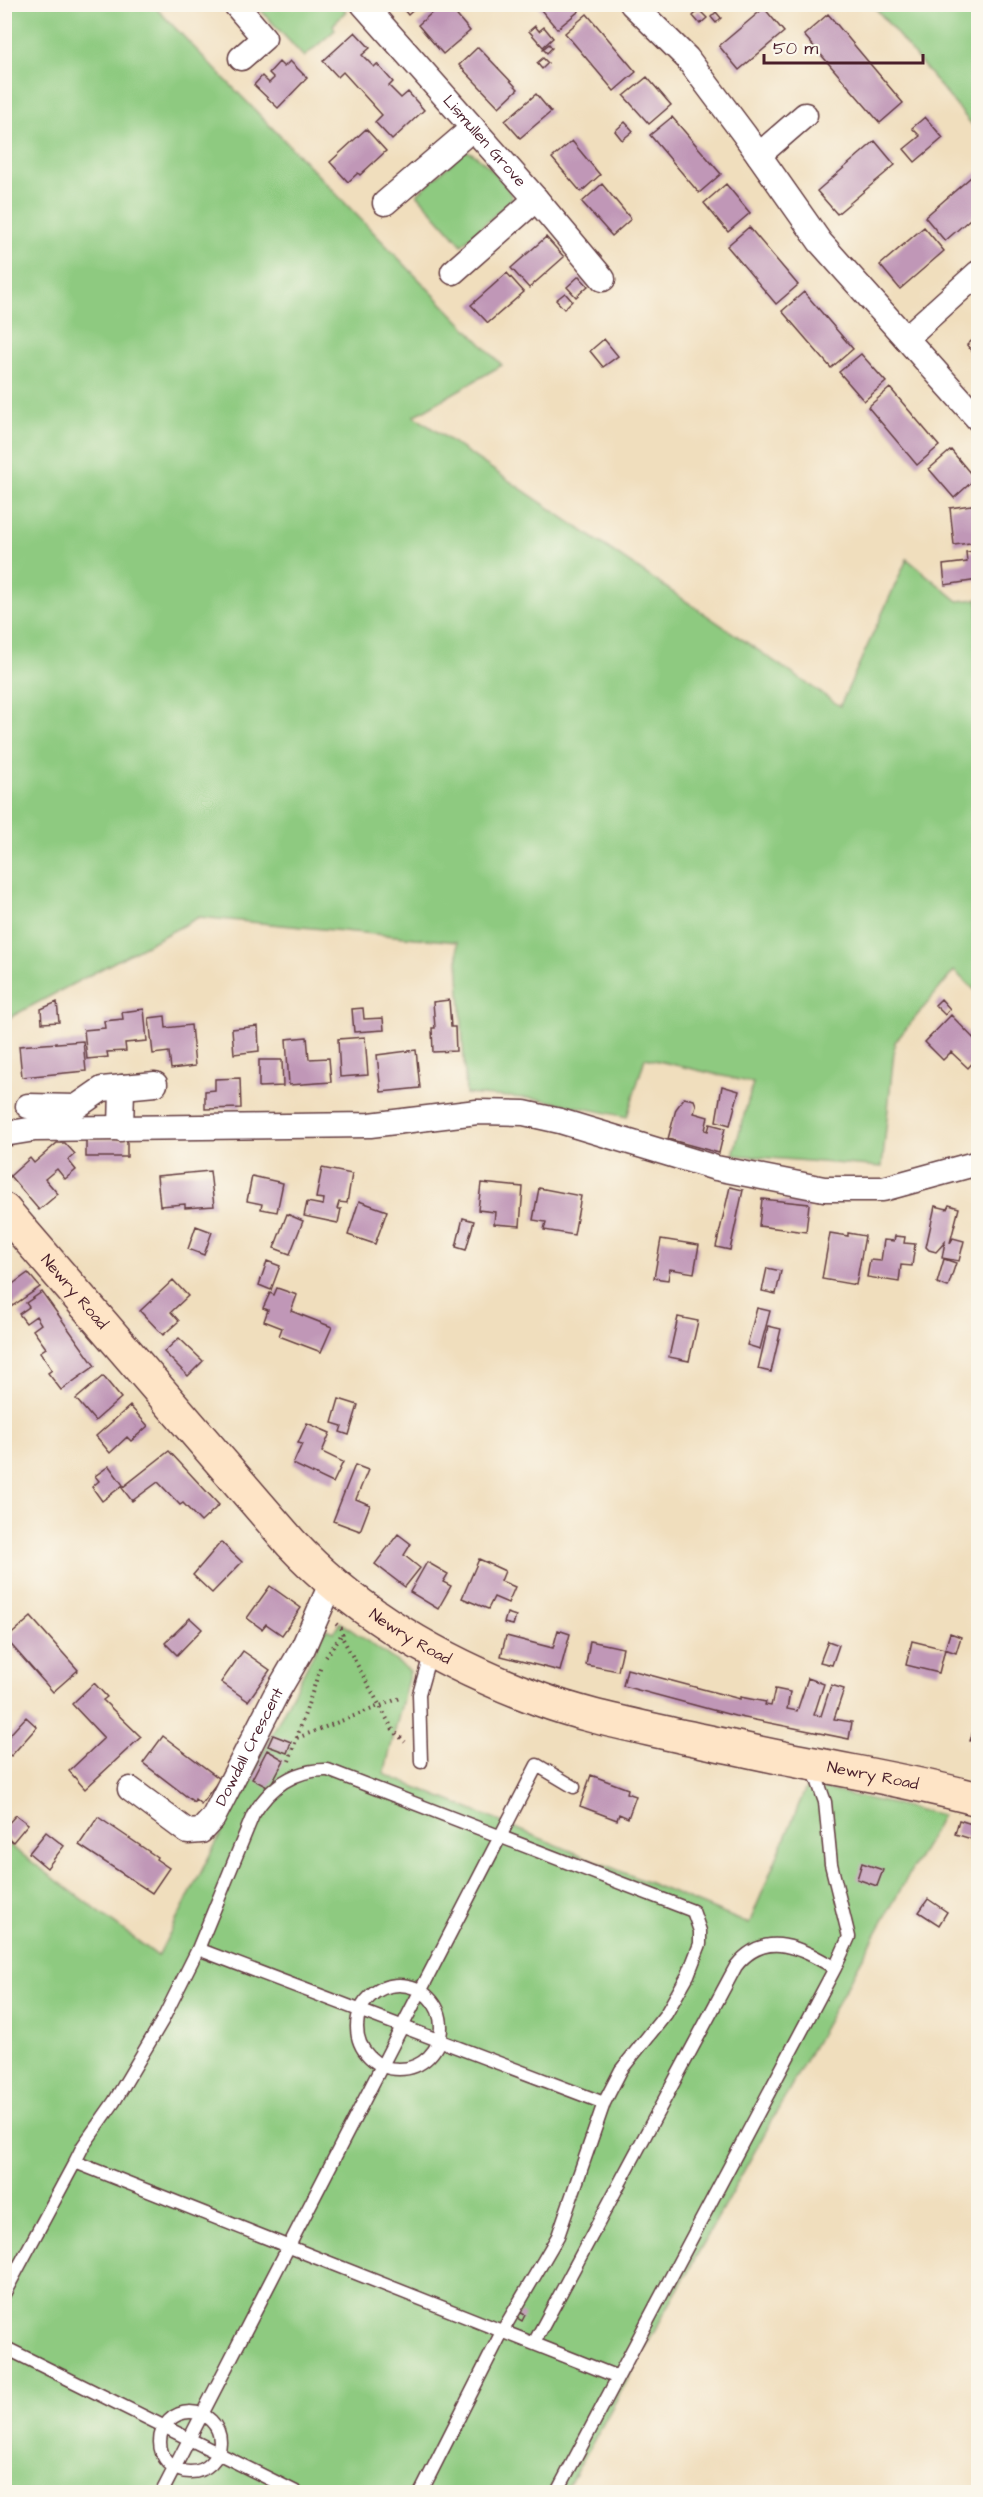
<svg xmlns="http://www.w3.org/2000/svg" width="983" height="2497" font-family="'Architects Daughter',sans-serif">
<rect width="100%" height="100%" fill="#fbf7ec"/>
<filter id="ink" filterUnits="userSpaceOnUse"><feTurbulence type="fractalNoise" baseFrequency=".0167" numOctaves="2"/><feDisplacementMap in="SourceGraphic" scale="12" xChannelSelector="R" yChannelSelector="G"/><feConvolveMatrix kernelMatrix="1 2 1 2 8 2 1 2 1" color-interpolation-filters="sRGB"/></filter>
<filter id="wash" filterUnits="userSpaceOnUse"><feTurbulence type="fractalNoise" baseFrequency=".008" numOctaves="4" result="noise"/><feDisplacementMap in="SourceGraphic" scale="24" xChannelSelector="R" yChannelSelector="G"/><feGaussianBlur stdDeviation="1.35" result="paint"/><feColorMatrix in="noise" values="0 0 0 0 0 0 0 0 0 0 0 0 0 0 0 0 0 1.4 0 .05"/><feComposite in="paint" operator="in"/></filter>
<g filter="url(#wash)">
<rect width="100%" height="100%" fill="#f0debd"/>
<path fill="#8eca80" stroke="#6c7456" stroke-width="1.5" d="M5,4L153,5L502,365L414,416L840,706L907,559L958,601L978,599V993L954,971L895,1042L882,1167L733,1155L753,1083L645,1058L627,1117L539,1099L466,1094L457,942L199,917L5,1020Z
M256,5H341L346,11L333,25L335,30L304,57Z
M873,5H978V132Z
M465,151C476,151 511,187 512,199L462,245L417,194Z
M340,1622L410,1671L384,1774L749,1924L807,1785L942,1815L565,2492H5L4,1841L158,1956L326,1629L333,1632Z"/>
<g id="blocks">
<path fill="#c097b7" d="M399,4H420L408,15Z
M442,4H447L470,31L443,54L418,25Z
M536,4H574L579,11L557,29Z
M764,8L784,32L739,70L719,46Z
M699,10L707,18L700,24L693,16Z
M716,12L721,18L716,23L711,17Z
M587,14L636,72L614,91L565,33Z
M828,14L903,103L880,123L804,35Z
M535,26L539,31L544,27L553,38L543,47L529,31Z
M355,32L370,48L362,55L374,67L377,64L393,82L389,86L401,98L408,92L424,110L392,140L375,122L382,115L343,72L338,77L323,61Z
M549,44L552,48L547,53L543,49Z
M478,47L518,89L499,107L459,65Z
M543,58L548,63L542,69L537,63Z
M290,61L307,78L278,108L254,85L262,76L269,83L274,78L269,73L279,62L284,67Z
M647,77L671,105L649,124L624,96Z
M536,94L551,112L520,138L505,121Z
M672,117L721,174L699,193L650,135Z
M925,117L943,138L915,162L904,149L920,136L912,128Z
M625,122L633,131L622,140L615,131Z
M366,129L386,151L360,175L358,173L348,182L330,162Z
M572,141L600,175L581,192L552,158Z
M875,141L895,165L837,214L817,191Z
M978,171V212L945,241L925,217Z
M602,184L631,219L612,236L582,202Z
M726,184L750,213L728,232L704,203Z
M749,227L798,285L776,304L727,246Z
M924,227L944,251L900,289L880,265Z
M546,237L564,257L529,288L511,268Z
M507,273L524,292L488,323L471,305Z
M579,276L588,286L576,297L567,287Z
M804,292L853,349L831,368L782,311Z
M565,293L572,301L564,309L556,300Z
M978,335V359L967,345Z
M604,339L618,356L603,367L590,351Z
M861,354L886,382L864,401L839,372Z
M890,388L939,446L917,465L868,407Z
M951,450L975,479L954,498L929,469Z
M978,504V542L954,545L950,508Z
M978,551V580L945,585L943,565L967,562L966,552Z
M941,999L950,1009L945,1015L935,1005Z
M449,1000L451,1027H455L456,1051L433,1052L432,1028H435L433,1002Z
M57,1002L59,1022L42,1023L41,1009Z
M363,1008L364,1019L383,1018L384,1030L354,1032L352,1009Z
M144,1009L147,1041L125,1043L126,1051L107,1052L108,1057L87,1059L84,1030L105,1028L104,1021L123,1019L122,1012Z
M951,1015L978,1043V1057L968,1068L951,1052L943,1060L925,1042Z
M165,1016L166,1028L191,1025L195,1066L171,1069L169,1052L153,1054L149,1018Z
M258,1026L259,1051L234,1054L232,1029Z
M307,1037L309,1059L329,1058L331,1082L289,1085L286,1039Z
M365,1037L368,1075L340,1077L338,1039Z
M83,1041L86,1071L22,1077L19,1046Z
M416,1050L420,1088L381,1092L377,1055Z
M259,1060H282L283,1086L259,1087Z
M240,1078L241,1108L205,1109V1091L215,1090V1079Z
M722,1086L739,1091L730,1125L716,1121Z
M684,1098L694,1100L696,1105L694,1113L708,1117L705,1130L708,1131L710,1124L725,1128L719,1153L668,1139L676,1109Z
M127,1139V1157H86V1140Z
M57,1143H65L75,1154L68,1160L76,1170L65,1179L57,1169L45,1179L58,1194L39,1210L10,1176L30,1158L34,1163Z
M322,1168L352,1174L347,1203L339,1202L337,1209H341L338,1223L304,1216L307,1202L323,1205L324,1199L316,1198Z
M210,1171L214,1206L185,1208V1204L160,1206L157,1176Z
M252,1176L283,1183L277,1212L261,1209L262,1204L247,1201Z
M481,1183L523,1187L520,1226L494,1224L495,1212L478,1210Z
M730,1187L743,1190L730,1250L716,1247Z
M539,1188L581,1196L574,1235L544,1230L546,1222L533,1220Z
M762,1199L809,1204L806,1232L759,1226Z
M359,1201L387,1211L375,1244L348,1235Z
M949,1205L959,1208L950,1243L953,1238L964,1241L959,1261L942,1258L945,1242L936,1252L929,1250L926,1247L935,1206L947,1209Z
M287,1214L303,1221L290,1254L274,1248Z
M463,1218L474,1221L466,1250L456,1247Z
M196,1226L212,1232L204,1255L188,1249Z
M830,1233L848,1236V1233L865,1236L856,1285L822,1279Z
M895,1236L905,1237L904,1243L915,1244L912,1266L901,1265L899,1282L867,1277L870,1260L881,1261L884,1240L894,1241Z
M661,1239L699,1245L694,1273L670,1269L668,1280L654,1278Z
M944,1259L956,1263L948,1287L937,1283Z
M267,1261L280,1266L271,1290L259,1285Z
M767,1268L781,1271L776,1294L762,1291Z
M28,1273L40,1287L8,1309L4,1303V1293L14,1283Z
M173,1280L188,1296L171,1312L179,1321L163,1335L140,1311Z
M277,1288L297,1295L291,1311L332,1327L321,1352L279,1336L282,1328L264,1321L268,1310L263,1308L270,1293L274,1295Z
M42,1292L95,1366L61,1390L48,1373L52,1370L40,1352L46,1348L33,1330L41,1324L36,1316L26,1323L19,1314L29,1307L26,1303Z
M757,1308L770,1311L760,1349L747,1345Z
M678,1317L698,1321L689,1361L669,1357Z
M768,1326L781,1329L771,1372L758,1369Z
M179,1338L203,1361L188,1376L164,1352Z
M103,1376L121,1398L95,1421L76,1399Z
M339,1399L358,1405L349,1435L340,1432L342,1426L332,1423Z
M130,1406L148,1426L131,1441L127,1437L110,1453L96,1436Z
M307,1423L330,1433L322,1452L343,1462L333,1483L293,1464L302,1444L298,1443Z
M169,1451L219,1505L201,1522L183,1503L180,1505L158,1482L132,1501L122,1488Z
M355,1465L368,1470L356,1499L370,1505L360,1531L333,1521Z
M109,1466L123,1485L102,1501L92,1487L99,1481L95,1476Z
M398,1534L411,1544L404,1555L420,1568L405,1587L375,1564Z
M221,1542L242,1562L212,1593L193,1575Z
M479,1559L505,1571L501,1581L515,1587L508,1603L494,1597L488,1609L462,1598Z
M427,1562L448,1574L443,1582L451,1586L438,1609L410,1592Z
M270,1586L301,1608L282,1635L266,1624L262,1629L247,1618Z
M507,1613L516,1616L513,1625L504,1623Z
M31,1617L78,1670L53,1692L6,1639Z
M190,1618L202,1629L177,1655L165,1643Z
M558,1630L570,1634L560,1671L501,1656L506,1636L553,1648Z
M950,1633L961,1637L956,1653L945,1649Z
M590,1641L623,1648L618,1671L586,1665Z
M828,1641L839,1645L832,1665L820,1662Z
M912,1641L945,1649L939,1673L906,1665Z
M243,1651L270,1670L248,1701L221,1682Z
M627,1669L740,1699V1697L766,1702L765,1705L771,1706L775,1689L790,1692L787,1709L797,1711L808,1678L824,1684L814,1715L821,1716L831,1685L844,1689L834,1719L852,1722L849,1739L735,1716L623,1686Z
M94,1683L107,1697L103,1700L141,1737L85,1789L69,1771L104,1738L72,1704Z
M26,1717L37,1727L11,1756L4,1750V1741Z
M976,1721L978,1722V1743L970,1741Z
M273,1735L291,1742L287,1753L268,1746Z
M163,1736L220,1779L201,1804L195,1799L194,1802L143,1763Z
M267,1750L284,1760L269,1788L252,1779Z
M591,1775L628,1789L627,1793L636,1796L628,1818L619,1814L617,1820L580,1806Z
M16,1815L28,1824L13,1842L4,1834V1828Z
M98,1817L157,1857L156,1859L169,1868L152,1893L79,1845Z
M959,1820L978,1826V1841L955,1834Z
M46,1832L64,1846L47,1868L29,1853Z
M862,1863L883,1870L877,1886L857,1879Z
M928,1899L947,1912L939,1925L919,1912Z
M520,2312L525,2315L522,2321L517,2318Z"/>
</g>
</g>
<g filter="url(#ink)">
<use href="#blocks" fill-opacity="0" stroke="#633c41" stroke-width="1.5"/>
<g fill="none" stroke-linecap="round" stroke-linejoin="round">
<g stroke="#633c41" stroke-width="15">
<path id="lane" d="M421,1762L419,1694L431,1651
M198,1949L604,2103L558,2236L503,2330L421,2492
M357 2027a42 42 0 1 1 84 0a42 42 0 1 1-84 0Z
M75,2162L83,2146L114,2102L162,2021L198,1949L253,1815C270,1787 294,1769 328,1770L693,1911L700,1931V1944L688,1975L666,2014L621,2070L604,2103
M4,2294L75,2162L618,2377
M534,2343L736,1966C766,1928 802,1949 835,1968
M4,2347L296,2492
M160 2442a30 30 0 1 1 60 0a30 30 0 1 1-60 0Z
M162,2492C287,2250 410,2007 537,1765L574,1787
M557,2492L835,1968L849,1937L831,1864L825,1802L813,1768"/>
</g>
<g stroke="#633c41" stroke-width="27">
<g id="street">
<path d="M235,4L264,38L241,58"/>
<path id="s1" d="M363,4L536,199L603,279"/>
<path d="M632,4L687,58L744,134L820,242L978,419"/>
<path d="M759,155L805,115"/>
<path d="M385,203L473,128"/>
<path d="M453,272L536,199"/>
<path d="M906,338L978,273"/>
<path d="M28,1106L76,1107L102,1089L155,1084"/>
<path d="M121,1129L122,1087"/>
<path d="M4,1134L35,1129L370,1125L477,1112L524,1113L560,1121L716,1168L824,1189H883L978,1163"/>
<path id="s2" d="M130,1789L188,1832L201,1831L213,1818L275,1696L303,1648L331,1584"/>
</g>
</g>
<g stroke="#633c41" stroke-width="36">
<g id="secondary">
<path id="s3" d="M4,1210L291,1543C358,1615 447,1665 539,1699C584,1716 633,1725 680,1736C725,1745 769,1756 814,1764C869,1775 924,1784 978,1799"/>
</g>
</g>
<path stroke="#633c41" stroke-width="4" stroke-dasharray="1.5 4.5" stroke-linecap="butt" d="M336,1624L342,1629L343,1639L393,1730L405,1742
M326,1657L342,1634
M297,1738L403,1697
M289,1761L321,1666"/>
<use href="#lane" stroke="#fff" stroke-width="12"/>
<use href="#street" stroke="#fff" stroke-width="24"/>
<use href="#secondary" stroke="#fee4c6" stroke-width="33"/>
</g>
</g>
<g text-anchor="middle" dominant-baseline="central" stroke-width="5" stroke-linejoin="round" paint-order="stroke">
<g font-size="16" fill="#4a1f2b" stroke="#fbf7ec">
<text stroke="none"><textPath href="#s1" startOffset="183">Lismullen Grove</textPath></text>
<text stroke="none"><textPath href="#s3" startOffset="108">Newry Road</textPath></text>
<text stroke="none"><textPath href="#s3" startOffset="592">Newry Road</textPath></text>
<text stroke="none"><textPath href="#s2" startOffset="183">Dowdall Crescent</textPath></text>
<text stroke="none"><textPath href="#s3" startOffset="1078">Newry Road</textPath></text>
</g>
</g>
<rect width="983" height="2497" fill="none" stroke="#fbf7ec" stroke-width="24"/>
<path d="M764 54v9h159v-9" fill="none" stroke="#4a1f2b" stroke-width="3"/>
<text x="773" y="54" font-size="18" fill="#4a1f2b" stroke="#fbf7ec" stroke-width="4.5" paint-order="stroke">50 m</text>
</svg>
